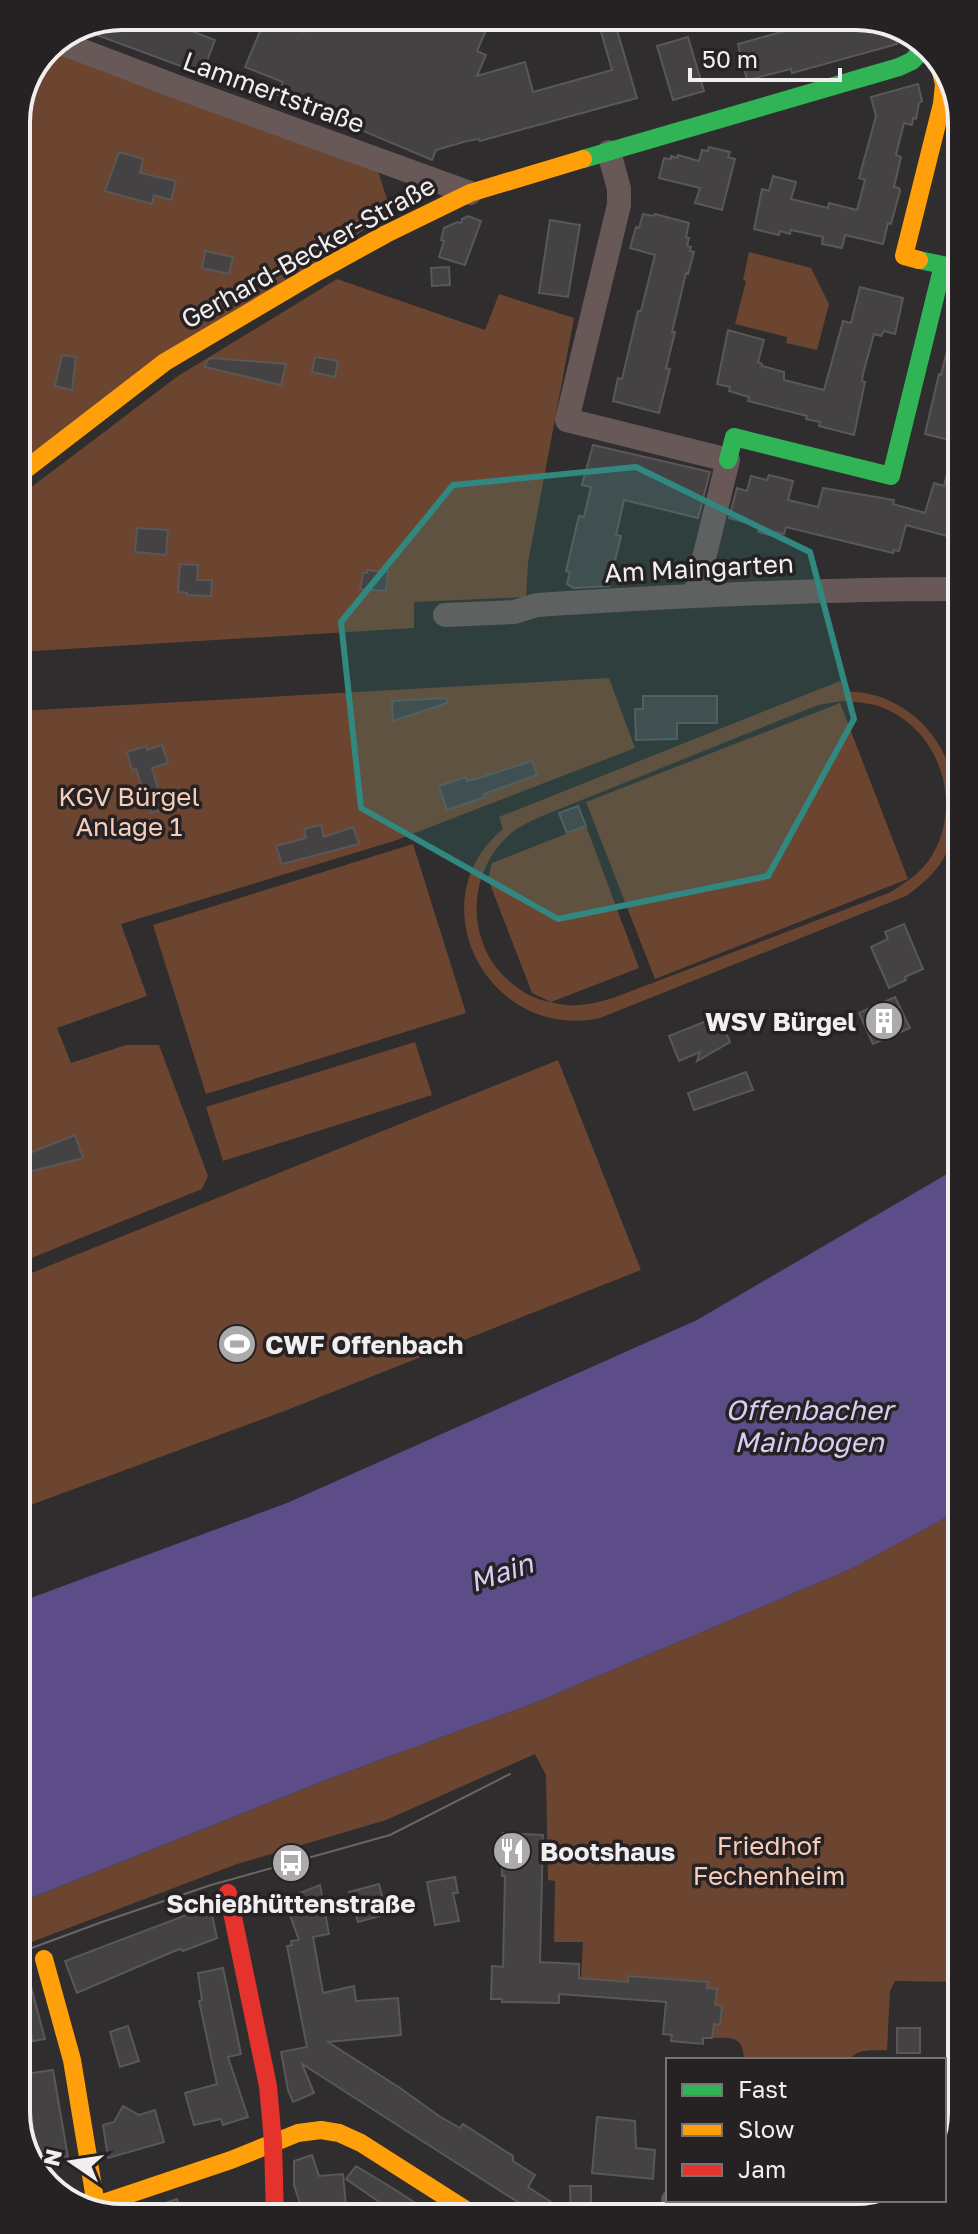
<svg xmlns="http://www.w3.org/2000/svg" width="978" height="2234" font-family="'Golos Text',sans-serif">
<rect width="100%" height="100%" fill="#2f2d2e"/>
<path fill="#6c4531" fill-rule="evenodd" d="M49,46L378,171L390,209L365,229L17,464L16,115Z
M749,252L811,268L829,304L817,350L786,343L787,337L735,324L746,281L743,280Z
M337,279L485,330L499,294L574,318L528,563L526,597L414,602V628L18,652L17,498L178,376Z
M609,678L635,748L394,841L121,924L147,996L57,1028L71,1063L126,1045H159L208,1176L202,1189L19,1263L18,711Z
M840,681L844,691C861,692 877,694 892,702C945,727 972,796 948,850C939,870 923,884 906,896L600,1018C489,1042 415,902 503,829L499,817ZM842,701C859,702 875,703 890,711C944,737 963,811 929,860C919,874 905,883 891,892L613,998C592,1004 573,1009 551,1002L639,968L586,826L492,863L488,879L532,993L551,1002C535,1000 520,991 508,980C467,944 467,878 504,840C516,827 531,821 547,814L818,705Z
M840,703L908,879L655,979L586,802Z
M413,844L466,1013L206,1094L153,925Z
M415,1042L432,1095L223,1161L206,1107Z
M558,1060L641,1270L287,1410L20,1509L19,1278Z
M960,1510L962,2055L957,2056L955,1982L895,1981L890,1991L887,2050C875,2051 857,2047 850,2060L744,2058C743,2031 723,2039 703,2038V2044L671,2041L672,2035L663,2034L666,2002L580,1994L583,1942H554L555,1881L548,1880L546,1775L535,1754L386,1820L237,1864L21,1946V1902L331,1778L532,1704L851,1569Z"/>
<path fill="#5c4c87" d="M959,1167L960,1510L851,1569L532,1704L331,1778L21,1902L20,1602L287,1503L697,1320Z"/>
<path fill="#444243" stroke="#595758" stroke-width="2" d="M122,16H174L171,23L215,40L202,74L86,31Z
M311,16H492L477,51L486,55L477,76L525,62L533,92L612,70L599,25L614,20L637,98L480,141L479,139L467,141L436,150L432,160L278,95L283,82L245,67L266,17L304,32Z
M839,16H864L893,27L897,44L792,73L791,69L747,80L738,44Z
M688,37L704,91L673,100L657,46Z
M918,84L922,101L919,103L916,119L913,118L912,125L904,123L896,155L901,157L894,187L899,188L900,191L891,224L888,223L883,244L845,235L842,248L822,244L823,237L791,230L790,234L780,231L779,235L754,229L762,189L769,191L773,176L796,182L791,199L828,208L829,203L857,210L865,180L859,178L876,116L871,97Z
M709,147L730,152L728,157L735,159L722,210L695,203L700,188L659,178L664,158L671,159V156L677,158L678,155L699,161L702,150L708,151Z
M119,152L143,159L140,173L176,181L171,200L154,195L152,204L105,191Z
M643,214L654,216L655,214L689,223L686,237L689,238L687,246L691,247L690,251L694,252L688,274L686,273L672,332H675L666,368L670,369L659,413L613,401L618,378L622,379L638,311H641L655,255L630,248L636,227L639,228Z
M468,216L481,221L465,265L439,257L444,241L441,240L444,228L457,222L461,223L462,219Z
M550,220L580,225L568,297L539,293Z
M205,251L233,257L229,274L202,268Z
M449,267L450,285L432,286L431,268Z
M860,287L903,298L895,334L884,331L881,336L874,334L863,374L862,381L865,382L854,435L819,426L820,422L806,419L807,416L748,401L749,397L729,391L730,387L717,384L728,330L764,340L758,362L762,364V366L784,372V380L824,390L843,321L851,323Z
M951,335L957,336V442L925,434L939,374L941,375Z
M62,355L76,357L72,390L55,386Z
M315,357L338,361L335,377L312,372Z
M211,358L286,364L281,385L205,367L207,361Z
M593,445L710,472L698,518L624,500L616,535L621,536L609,586L574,588L567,584L570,572L566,571L579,516L584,517L591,487L582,485Z
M951,457H957L958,536L952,535L951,537L906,525L899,551L894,550L893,553L786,527L784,534L775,532L774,536L758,532L760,526L729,518L737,488L747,491L751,476L767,480L769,475L793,481L788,500L818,507L823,488L894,500L893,504L925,513L934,483L944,486Z
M137,528L168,530L166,555L135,552Z
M180,564L198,565L197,580H212L211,596L187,595V593L178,592Z
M367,570L388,572L386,591L360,589L363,573H367Z
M643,696H717V723H677V739L636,740L635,709H643Z
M446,698L447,703L393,721L392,701Z
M162,745L168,763L152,768L164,809L151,813L136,769L132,770L127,752L146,746L147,750Z
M532,761L537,775L484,794L485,797L447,810L439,786L466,777L467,781L479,778Z
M578,806L586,826L567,833L559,813Z
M321,825L324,837L353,827L359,844L282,864L276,846L306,838L304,829Z
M904,924L923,969L905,977L906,980L889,988L871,947L888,939L885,932Z
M895,997L910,1028L873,1044L859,1013Z
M719,1016L730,1042L697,1061L700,1052L679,1061L669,1036Z
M746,1072L753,1090L694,1110L688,1093Z
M75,1135L83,1158L28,1172L22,1156Z
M503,1833L543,1835L540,1962L579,1964V1978L628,1982V1976L708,1982L707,1988L717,1989L715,2005L722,2006L720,2025L714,2024L712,2038H703V2044L671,2041L672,2035L663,2034L666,2002L559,1994V2003L502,2002V1999H491L492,1966L503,1967L505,1876H502Z
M455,1877L458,1893H453L459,1921L435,1925L427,1882Z
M379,1884L387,1914L358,1922L349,1892Z
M320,1885L329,1934L313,1937L323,1993L354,1986L356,2001L398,1998L401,2035L328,2042L400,2088L439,2116L460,2128L463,2124L513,2156V2161L535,2175L528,2187L570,2214L538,2215L302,2064L314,2093L293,2102L288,2090L281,2052L307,2047L287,1946L292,1945L291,1941L299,1940L284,1899Z
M210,1906L217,1938L183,1951L181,1949L172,1952L77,1993L65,1961Z
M223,1968L241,2054L228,2057L248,2117L223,2125L221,2119L194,2125L185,2093L217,2084L199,2001L202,2000L198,1973Z
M29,1979L45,2039L33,2041L21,1991V1981Z
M128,2026L139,2061L120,2067L110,2032Z
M897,2028H920V2053H897Z
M53,2070L68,2157L46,2160L51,2187L26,2151L22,2125L32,2124L25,2074Z
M944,2092H962V2113L958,2126H944Z
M123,2106L139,2115L155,2110L164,2142L108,2158L103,2125L114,2122Z
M597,2117L635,2121L636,2148L655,2150L653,2179L592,2173Z
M312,2155L319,2176L343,2174L347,2216H304L294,2185V2161Z
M356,2166L394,2189L434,2215L385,2216V2206L346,2179Z
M570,2186H591V2214H571Z
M177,2199L184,2217L129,2218V2215Z"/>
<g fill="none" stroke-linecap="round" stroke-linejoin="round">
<path stroke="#695858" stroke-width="24" d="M59,42L188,91L470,193
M609,152L619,189V205L567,420L728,460L695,595
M445,615L514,612L537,605C677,596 817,589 958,589
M944,2076H962
M896,2208V2200
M672,2214L673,2200"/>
<path stroke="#30b455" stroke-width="18" d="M583,159L899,67L912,61L926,46
M728,460L734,437L891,476L943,265L919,260"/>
<path stroke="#ff9f0a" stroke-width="18" d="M919,260L904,256L942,104L944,84L939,64
M17,476L165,362L317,272L386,234L470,193L583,159
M44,1959L72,2060L96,2205
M88,2208L231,2160L298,2133L321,2130L339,2133L361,2143L474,2215"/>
<path stroke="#e5322d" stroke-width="18" d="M228,1893L268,2086L273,2142L275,2217"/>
<path stroke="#6c6465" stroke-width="2" d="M21,1952L102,1922L211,1885L390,1835L510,1774"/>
</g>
<path fill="#318881" fill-opacity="0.2" stroke="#318881" stroke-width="6" stroke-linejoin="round" d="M636,467L810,552L854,719L768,876L558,919L361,808L341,622L453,485Z"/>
<defs>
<g id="building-disc" transform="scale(2)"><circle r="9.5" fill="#acaaab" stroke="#262224"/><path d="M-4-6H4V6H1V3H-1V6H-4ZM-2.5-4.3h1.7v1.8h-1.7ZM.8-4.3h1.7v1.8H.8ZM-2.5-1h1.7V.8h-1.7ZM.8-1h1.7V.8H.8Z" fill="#fff"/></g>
<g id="stadium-disc" transform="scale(2)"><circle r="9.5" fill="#acaaab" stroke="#262224"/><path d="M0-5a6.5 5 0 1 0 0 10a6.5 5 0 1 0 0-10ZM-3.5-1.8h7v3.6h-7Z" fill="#fff"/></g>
<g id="restaurant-disc" transform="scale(2)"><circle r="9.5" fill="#acaaab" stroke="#262224"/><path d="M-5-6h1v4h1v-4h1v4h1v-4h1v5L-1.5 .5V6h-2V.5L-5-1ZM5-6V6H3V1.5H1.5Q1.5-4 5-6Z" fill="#fff"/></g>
<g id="bus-disc" transform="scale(2)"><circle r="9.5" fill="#acaaab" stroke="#262224"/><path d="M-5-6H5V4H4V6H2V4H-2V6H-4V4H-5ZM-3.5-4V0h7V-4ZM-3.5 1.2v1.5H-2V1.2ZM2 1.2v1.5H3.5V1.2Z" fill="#fff"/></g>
</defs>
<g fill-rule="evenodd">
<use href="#building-disc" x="884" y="1021"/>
<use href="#stadium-disc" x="237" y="1344"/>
<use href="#restaurant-disc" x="512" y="1851"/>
<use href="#bus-disc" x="291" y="1863"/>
</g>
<g text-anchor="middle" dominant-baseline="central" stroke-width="7" stroke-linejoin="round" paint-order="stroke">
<g font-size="26" fill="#f0eeef" stroke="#262224">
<text transform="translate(274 92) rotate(20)">Lammertstraße</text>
<text transform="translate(308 252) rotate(-29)">Gerhard-Becker-Straße</text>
<text transform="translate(699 568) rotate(-3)">Am Maingarten</text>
</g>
<g font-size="26" fill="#f6cdb9" stroke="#262224">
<text x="129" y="796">KGV Bürgel<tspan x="129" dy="30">Anlage 1</tspan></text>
<text x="769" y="1845">Friedhof<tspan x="769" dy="30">Fechenheim</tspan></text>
</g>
<g font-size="26" font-weight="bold" fill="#f0eeef" stroke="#262224" text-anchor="start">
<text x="856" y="1021" text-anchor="end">WSV Bürgel</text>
<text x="265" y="1344">CWF Offenbach</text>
<text x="540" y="1851">Bootshaus</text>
<text x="291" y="1903" text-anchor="middle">Schießhüttenstraße</text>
</g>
<g font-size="28" font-style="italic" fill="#d5cef5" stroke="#262224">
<text x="809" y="1409">Offenbacher<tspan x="809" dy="32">Mainbogen</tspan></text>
<text transform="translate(501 1572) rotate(-19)">Main</text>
</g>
</g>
<path d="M0 0H978V2234H0ZM122 30H856A92 92 0 0 1 948 122V2112A92 92 0 0 1 856 2204H122A92 92 0 0 1 30 2112V122A92 92 0 0 1 122 30Z" fill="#262224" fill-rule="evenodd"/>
<path fill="none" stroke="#f0eeef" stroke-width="4" d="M122 30H856A92 92 0 0 1 948 122V2112A92 92 0 0 1 856 2204H122A92 92 0 0 1 30 2112V122A92 92 0 0 1 122 30Z"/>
<rect x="666" y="2058" width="280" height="144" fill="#262224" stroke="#777475" stroke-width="2"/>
<rect x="682" y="2084" width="40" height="12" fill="#30b455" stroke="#777475" stroke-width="2"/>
<text x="738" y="2098" font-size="24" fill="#f0eeef">Fast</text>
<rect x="682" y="2124" width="40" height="12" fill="#ff9f0a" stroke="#777475" stroke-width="2"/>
<text x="738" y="2138" font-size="24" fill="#f0eeef">Slow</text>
<rect x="682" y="2164" width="40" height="12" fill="#e5322d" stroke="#777475" stroke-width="2"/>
<text x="738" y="2178" font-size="24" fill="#f0eeef">Jam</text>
<g transform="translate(72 2162) rotate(283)" stroke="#262224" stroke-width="6" paint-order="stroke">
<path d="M0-6L14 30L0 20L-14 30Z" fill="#f0eeef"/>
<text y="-12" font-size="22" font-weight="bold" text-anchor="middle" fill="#f0eeef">N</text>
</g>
<path d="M690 68v12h150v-12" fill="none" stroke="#f0eeef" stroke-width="4"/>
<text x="702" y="68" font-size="24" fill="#f0eeef" stroke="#262224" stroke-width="6" paint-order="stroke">50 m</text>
</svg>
